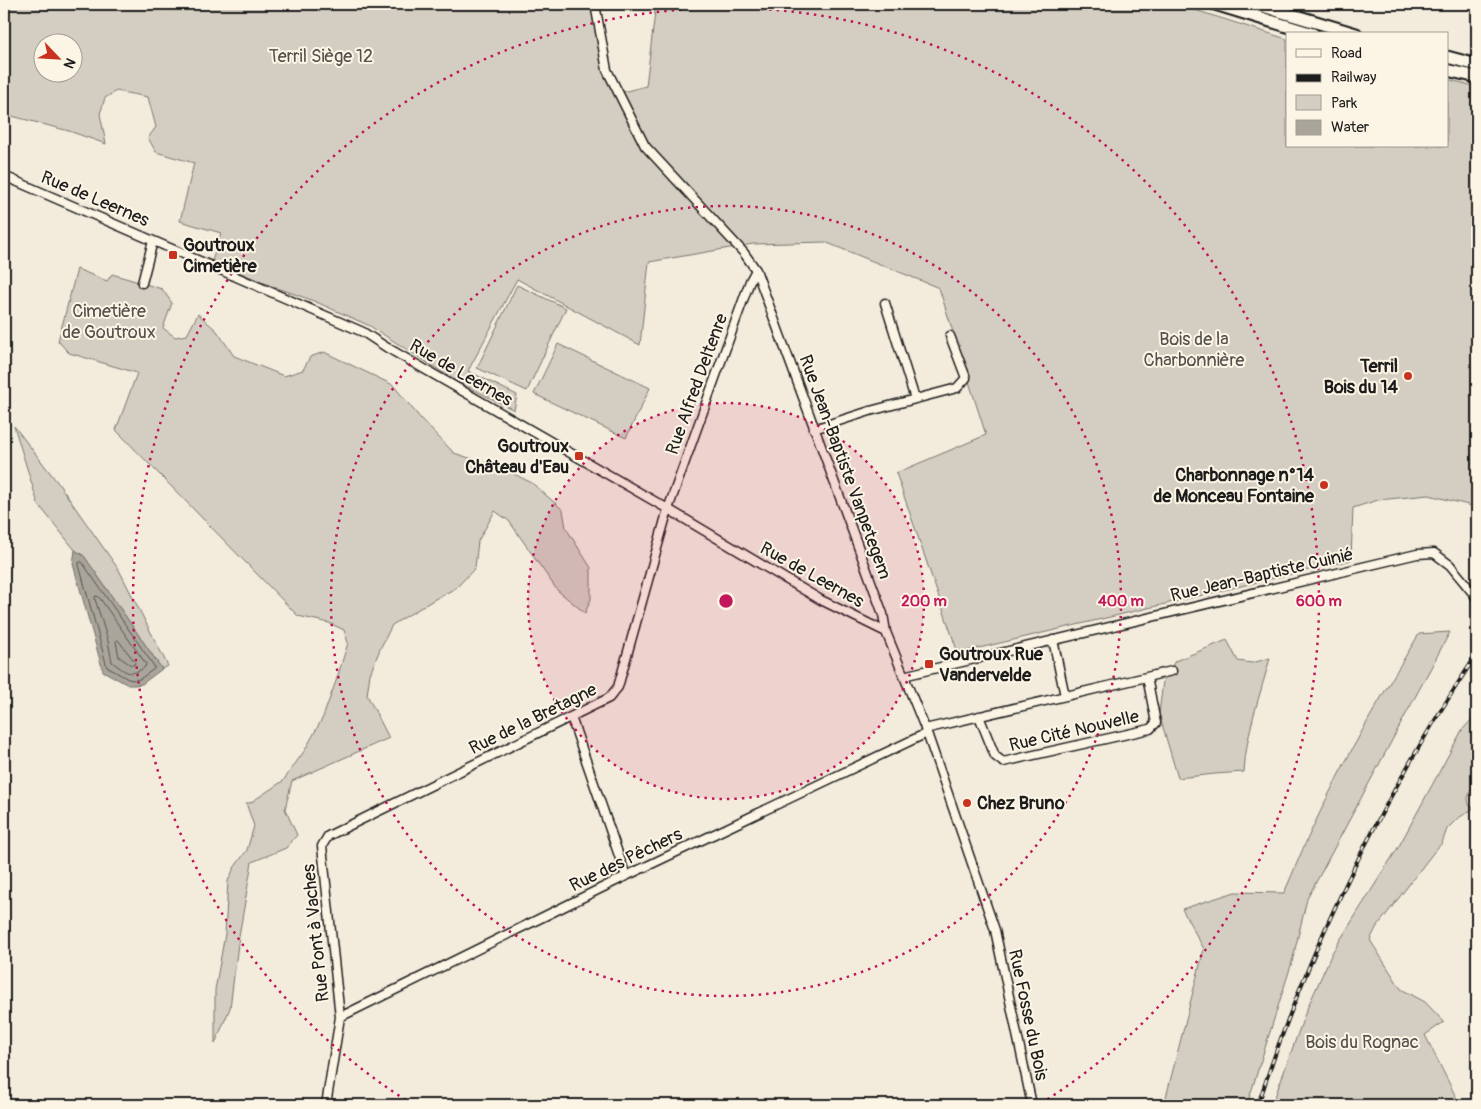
<svg xmlns="http://www.w3.org/2000/svg" width="1481" height="1109" font-family="Pangolin,sans-serif">
<rect width="100%" height="100%" fill="#f3ecdd"/>
<filter id="ink" filterUnits="userSpaceOnUse"><feTurbulence type="fractalNoise" baseFrequency=".02" numOctaves="2"/><feDisplacementMap in="SourceGraphic" scale="10" xChannelSelector="R" yChannelSelector="G"/><feConvolveMatrix kernelMatrix="1 2 1 2 8 2 1 2 1" color-interpolation-filters="sRGB"/></filter>
<g filter="url(#ink)">
<path fill="#d3cec1" stroke="#78756e" fill-rule="evenodd" d="M4,4H595L607,70L619,93L646,86L656,4H1176L1287,39V146H1447V79L1477,87V509L1476,507L1429,495L1378,500L1353,508L1351,560L958,653L896,473L986,435L939,288L825,242L753,244L649,262L640,345L517,279L468,371L517,395L514,410L456,381L370,326L314,301L269,285L212,261L221,233L180,221L194,163L156,152L148,138L156,127L148,97L116,91L105,98L100,114L106,144L69,131L4,114ZM42,42H72V72H42Z
M77,269L107,281L112,274L162,289L172,303L163,328L175,337L187,335L198,314L217,331L234,356L284,376L303,370L310,357L324,352L393,385L421,419L454,453L506,470L532,483L563,510L566,528L591,568V599L585,613L557,590L509,521L495,511L478,541L475,568L456,588L435,599L392,625L380,649L370,674L367,695L389,738L292,781L285,809L297,835L286,848L252,862L239,936L230,1008L215,1044V990L225,934L228,881L234,868L247,850L254,826L246,803H250L283,781L305,750L323,717L336,681L348,643L344,630L329,623L298,616L116,430L137,373L69,353L58,341Z
M517,285L566,308L527,391L477,368Z
M558,344L650,388L626,438L534,394Z
M14,426L58,483L119,570L168,666L162,669L84,556L75,550L38,504Z
M1450,632L1307,899L1292,962L1247,1105H1164L1204,949L1182,909L1235,892L1284,893C1294,871 1302,849 1313,827C1344,760 1381,696 1419,634Z
M1227,640L1238,661L1252,663L1270,658C1260,696 1246,733 1244,772L1215,774L1178,778L1159,714L1163,681L1175,661Z
M1477,714V773L1468,798L1469,805L1474,808L1457,819L1447,829L1442,843L1433,853L1376,928L1370,940L1401,989L1425,1002L1444,1022L1425,1035L1460,1105H1272L1306,1011L1332,953L1399,846L1462,730Z"/>
<path fill="#aaa59b" stroke="#716e68" d="M75,550L84,556L162,669L142,684L135,685H128L103,671L73,564Z"/>
<g fill="none" stroke-linecap="round" stroke-linejoin="round">
<path stroke="#55534f" stroke-width="1" d="M82,562L154,666V669L140,679L134,680L128,679L107,667L79,565V563Z
M96,596L99,597L146,664L145,667C130,678 126,672 112,662L108,641L95,599Z
M118,640L135,662L134,665H131L119,657L116,642Z"/>
<g stroke="#1c1c1c" stroke-width="11">
<path id="minor" d="M595,4L607,70L645,146L744,253L756,270L883,614L886,632L927,733L995,930L1032,1105
M4,176L363,332L386,347L668,509L821,600L886,632
M142,283L153,241
M885,303L915,399
M814,429L870,411L957,388L966,378L950,336
M1053,640L1065,696
M903,676L1417,554L1434,553L1450,565L1477,598
M979,716L995,756L1003,762L1150,729L1156,723L1147,677
M571,717L626,876
M925,729L1172,671
M340,1017L626,876L927,733
M326,1105L340,1017L322,846L328,836L609,698L618,687L668,509L750,281L756,270"/>
</g>
<g stroke="#1c1c1c" stroke-width="15">
<path id="highway" d="M1215,4L1313,34
M1256,4L1356,34
M1447,57L1477,65
M1447,70L1477,77"/>
</g>
<use href="#minor" stroke="#fcf5e5" stroke-width="8"/>
<use href="#highway" stroke="#fcf5e5" stroke-width="11"/>
<g stroke="#1c1c1c" stroke-width="4">
<path id="rail" d="M1258,1105C1309,946 1384,794 1477,654"/>
</g>
<use href="#rail" stroke="#fcf5e5" stroke-width="2" stroke-dasharray="5.5" stroke-linecap="butt"/>
</g>
</g>
<circle cx="726" cy="601" r="198" fill="#c2185b" fill-opacity=".12"/>
<g fill="none" stroke="#c2185b" stroke-width="2.5" stroke-dasharray="2.5 5">
<circle cx="726" cy="601" r="198"/>
<circle cx="726" cy="601" r="395"/>
<path d="M412 1104A593 593 0 1 1 1040 1104"/>
</g>
<g fill="#c8321e" stroke="#fcf5e5" stroke-width="2">
<rect x="168" y="250" width="10" height="10" rx="2.5"/>
<circle cx="1408" cy="376" r="5"/>
<rect x="574" y="451" width="10" height="10" rx="2.5"/>
<circle cx="1324" cy="485" r="5"/>
<rect x="924" y="659" width="10" height="10" rx="2.5"/>
<circle cx="967" cy="803" r="5"/>
</g>
<g text-anchor="middle" dominant-baseline="central" stroke-width="4" stroke-linejoin="round" paint-order="stroke">
<g font-size="18" fill="#53514e" stroke="#fcf5e5">
<text x="321" y="56">Terril Siège 12</text>
<text x="109" y="311">Cimetière<tspan x="109" dy="21">de Goutroux</tspan></text>
<text x="1194" y="339">Bois de la<tspan x="1194" dy="21">Charbonnière</tspan></text>
<text x="1362" y="1042">Bois du Rognac</text>
</g>
<g font-size="18" fill="#1c1c1c" stroke="#fcf5e5">
<text transform="translate(95 199) rotate(23)">Rue de Leernes</text>
<text transform="translate(461 373) rotate(30)">Rue de Leernes</text>
<text transform="translate(697 384) rotate(-70)">Rue Alfred Deltenre</text>
<text transform="translate(845 467) rotate(70)">Rue Jean-Baptiste Vanpetegem</text>
<text transform="translate(812 575) rotate(29)">Rue de Leernes</text>
<text transform="translate(1262 575) rotate(-13)">Rue Jean-Baptiste Cuinié</text>
<text transform="translate(533 719) rotate(-26)">Rue de la Bretagne</text>
<text transform="translate(1074 731) rotate(-13)">Rue Cité Nouvelle</text>
<text transform="translate(626 860) rotate(-26)">Rue des Pêchers</text>
<text transform="translate(316 933) rotate(-96)">Rue Pont à Vaches</text>
<text transform="translate(1028 1015) rotate(78)">Rue Fosse du Bois</text>
</g>
<g font-size="18" font-weight="bold" fill="#1c1c1c" stroke="#fcf5e5" text-anchor="start">
<text x="183" y="245">Goutroux<tspan x="183" dy="21">Cimetière</tspan></text>
<text x="1398" y="366" text-anchor="end">Terril<tspan x="1398" dy="21">Bois du 14</tspan></text>
<text x="569" y="446" text-anchor="end">Goutroux<tspan x="569" dy="21">Château d'Eau</tspan></text>
<text x="1314" y="475" text-anchor="end">Charbonnage n°14<tspan x="1314" dy="21">de Monceau Fontaine</tspan></text>
<text x="939" y="654">Goutroux Rue<tspan x="939" dy="21">Vandervelde</tspan></text>
<text x="977" y="803">Chez Bruno</text>
</g>
</g>
<circle cx="726" cy="601" r="8" fill="#c2185b" stroke="#fcf5e5" stroke-width="2.5"/>
<g font-size="15" text-anchor="middle" font-weight="bold" fill="#c2185b" stroke="#fcf5e5" stroke-width="4" stroke-linejoin="round" paint-order="stroke">
<text x="924" y="606">200 m</text>
<text x="1121" y="606">400 m</text>
<text x="1319" y="606">600 m</text>
</g>
<rect width="1481" height="1109" fill="none" stroke="#fcf5e5" stroke-width="20"/>
<rect x="10" y="10" width="1461" height="1089" fill="none" stroke="#1c1c1c" stroke-width="2" filter="url(#ink)"/>
<rect x="1286" y="32" width="162" height="115" fill="#fcf5e5" stroke="#a29e95"/>
<rect x="1296" y="49" width="25" height="8" fill="#fcf5e5" stroke="#a29e95"/>
<text x="1331" y="58" font-size="15" fill="#1c1c1c">Road</text>
<rect x="1296" y="74" width="25" height="8" fill="#1c1c1c" stroke="#a29e95"/>
<text x="1331" y="82" font-size="15" fill="#1c1c1c">Railway</text>
<rect x="1296" y="95" width="25" height="15" fill="#d3cec1" stroke="#a29e95"/>
<text x="1331" y="108" font-size="15" fill="#1c1c1c">Park</text>
<rect x="1296" y="120" width="25" height="15" fill="#aaa59b" stroke="#a29e95"/>
<text x="1331" y="132" font-size="15" fill="#1c1c1c">Water</text>
<g transform="translate(58 58) rotate(115)"><circle r="24" fill="#fcf5e5" stroke="#a29e95"/>
<path d="M0-4L9 19L0 12L-9 19Z" fill="#c8321e"/>
<text y="-8" font-size="14" font-weight="bold" text-anchor="middle" fill="#1c1c1c">N</text>
</g>
</svg>
